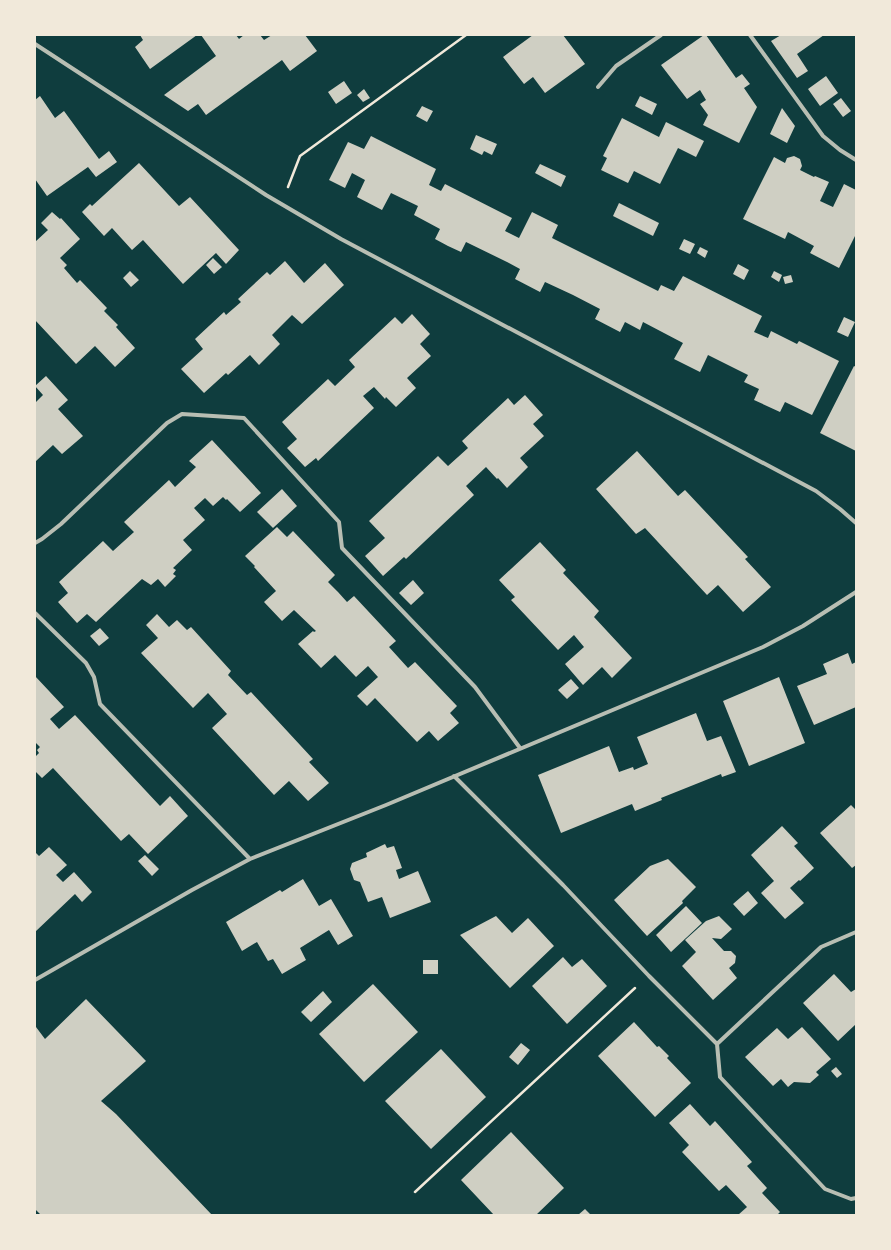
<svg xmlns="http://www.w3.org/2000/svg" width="891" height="1250" font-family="Barlow,sans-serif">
<rect width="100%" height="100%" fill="#0f3d3e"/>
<path fill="#cfcfc3" d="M140,35H197L150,69L135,47L143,40Z
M201,35H236L239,39L244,35H260L264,40L272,35H305L317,51L290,71L282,60L206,115L198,104L188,111L164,95L216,56Z
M533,35H563L585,64L545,93L533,77L524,84L503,57Z
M704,35H706L736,78L742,74L750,84L744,88L757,107L739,143L703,125L708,115L700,104L706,100L700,90L687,99L661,65Z
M781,35H824L797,54L808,71L797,78L771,41Z
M826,76L838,93L820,106L808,89Z
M344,81L352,93L336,104L328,92Z
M364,89L370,98L363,102L357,95Z
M40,96L55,118L64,111L99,159L109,151L117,162L96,177L88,167L47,196L35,179V100Z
M640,96L657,104L652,115L635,106Z
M841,98L851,111L843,117L833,104Z
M422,106L433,111L427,122L416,116Z
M782,108L795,126L787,143L770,134Z
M622,118L659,137L666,122L704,141L696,157L678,148L660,184L634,171L628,183L601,170L607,158L603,156Z
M476,135L497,144L492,155L484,151L482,155L470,149Z
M371,136L436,169L429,185L441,191L445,184L512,218L505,231L519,238L532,212L558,225L552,238L658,291L661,285L674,291L683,276L762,316L754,332L768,338L771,331L797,344L799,341L839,361L812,415L785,402L780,412L754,400L759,389L744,382L748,375L708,355L700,372L674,359L683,343L643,322L640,330L625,322L620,332L595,319L600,309L573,295L545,282L540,292L515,279L520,269L507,262L466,242L461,252L448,246L435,239L440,229L414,215L418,206L391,193L382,210L357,197L365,180L352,173L345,188L329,180L348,142L364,149Z
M794,156L800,159L802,166L800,170L814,177L815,176L829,182L820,201L833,207L844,184L856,190V234L839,268L810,253L814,246L788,232L785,239L743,219L774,157L785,163L787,158Z
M139,163L179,206L190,197L239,250L226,264L216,253L183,284L143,240L132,250L112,228L104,236L82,212L90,204L92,206Z
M540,164L566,176L561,187L535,173Z
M619,203L659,223L653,236L613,216Z
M52,212L60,219L61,218L80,239L60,258L67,265L64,268L77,283L80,280L107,308L104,311L118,325L116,327L135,348L115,367L95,346L76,364L35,320V242L48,230L41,223Z
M684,239L695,244L690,254L679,249Z
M700,247L708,251L705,258L697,253Z
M213,258L222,267L214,274L206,265Z
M285,261L304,283L325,263L344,285L302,324L292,315L272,335L280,344L259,365L250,355L228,375L226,373L204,393L181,369L203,349L195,339L224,312L226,315L241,302L238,299L267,272L270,275Z
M738,264L749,270L744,280L733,274Z
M130,271L139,280L131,287L123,278Z
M774,271L782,275L779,282L771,277Z
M791,275L793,282L785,284L783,277Z
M412,314L430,334L420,344L431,356L407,378L416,388L396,407L386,397L385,399L374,387L363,396L374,408L318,461L316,458L305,467L287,448L297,439L282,422L328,379L335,386L355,367L349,360L395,317L402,324Z
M844,317L855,322L848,337L837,332Z
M854,366L856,367V451L820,433Z
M46,376L68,400L58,409L83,436L62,454L53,445L35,462V403L43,395L35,386Z
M525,395L543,415L533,424L544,436L520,458L528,467L507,488L498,478L497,479L486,467L466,486L474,495L406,559L404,557L383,576L365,556L385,538L369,521L438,456L448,466L468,448L462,441L508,398L514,405Z
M212,440L261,493L240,512L227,499L226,500L223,497L213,506L205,498L194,508L205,520L183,540L192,550L173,568L176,570L173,574L176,576L165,587L158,579L151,585L142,579L96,622L87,614L77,623L58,602L68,593L59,582L103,541L113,551L134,532L124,522L169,480L175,487L196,467L189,461Z
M637,451L678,496L685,490L748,557L745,559L771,587L743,612L718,585L707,595L645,528L636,534L596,489Z
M282,489L297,506L273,528L257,512Z
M277,527L287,537L293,531L335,575L328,582L338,592L347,602L354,596L396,641L389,647L408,668L415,662L457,706L450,713L459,723L438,741L429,731L417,742L375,698L367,706L357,696L378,677L368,666L356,677L335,655L321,668L298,644L313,631L314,632L316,631L294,610L282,621L264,602L276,591L254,567L255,566L245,556Z
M540,542L566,570L563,573L599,611L594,617L632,658L612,678L602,667L583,685L565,664L584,647L574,635L558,650L511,600L515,597L499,580Z
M413,580L424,593L411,605L399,593Z
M157,614L169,627L177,620L187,630L191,627L231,671L228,675L247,695L251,692L313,759L309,762L329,783L308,801L289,781L274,795L212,728L227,714L208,693L193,708L141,653L158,638L146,625Z
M100,628L109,638L99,646L90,636Z
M848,653L852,664L856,662V707L814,725L797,686L827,674L823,664Z
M35,676L64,707L50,719L59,729L75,715L160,806L170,796L188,816L148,854L129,834L121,841L53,768L42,778L35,771V757L39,753L37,750L40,747L35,742Z
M779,677L805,743L749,766L723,701Z
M571,679L579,688L567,699L558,690Z
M696,713L707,741L721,736L736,772L722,777L721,774L661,798L662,800L635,811L632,804L561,833L538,775L609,746L619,772L633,767L634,770L648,764L637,737Z
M851,805L856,810V865L852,868L820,833Z
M782,826L798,843L794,846L814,868L800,881L799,880L790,888L804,903L785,919L761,893L774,881L751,855Z
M385,844L387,848L394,846L402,868L396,870L399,879L418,871L431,902L390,918L382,897L368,902L360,882L354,880L350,869L352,863L367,857L366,853Z
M49,847L67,865L56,875L63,882L74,872L92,892L82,902L75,894L35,932V852L39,856Z
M145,855L159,869L152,876L138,861Z
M668,859L696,887L682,901L683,903L647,936L614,900L650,866Z
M303,879L319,906L331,899L353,936L338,945L329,930L300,948L306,960L282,974L273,959L268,961L257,942L242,951L226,922L280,890L282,892Z
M748,891L758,903L744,916L733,904Z
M686,906L702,923L671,952L656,935Z
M496,916L512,933L528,918L554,946L510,988L460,935Z
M719,916L732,929L721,939L712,938L724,951H731L736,956L735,963L729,968L737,978L713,1000L682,966L696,952L685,940L706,921Z
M563,957L572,967L582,959L607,986L567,1024L532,986Z
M423,960H438V974H423Z
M834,974L851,992L856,989V1024L838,1041L803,1003Z
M373,984L418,1032L364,1082L319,1034Z
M323,991L332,1002L311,1022L301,1012Z
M86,999L146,1061L101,1101L116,1114L212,1215H41L35,1209V1028L36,1027L45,1039Z
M634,1022L657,1047L659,1046L669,1056L667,1058L691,1083L655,1117L598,1056Z
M802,1027L831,1059L816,1072L819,1075L810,1083L794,1082L788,1087L781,1079L773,1086L745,1057L777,1028L788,1039Z
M521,1043L530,1050L518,1065L509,1057Z
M441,1049L486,1097L431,1149L385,1101Z
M836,1067L842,1074L837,1078L831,1071Z
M690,1104L710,1126L715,1121L752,1162L747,1166L767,1188L762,1193L780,1212L777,1215H738L747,1207L726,1185L719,1191L682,1152L689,1145L669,1123Z
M511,1132L564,1188L536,1215H494L461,1180Z
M585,1209L591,1215H578Z"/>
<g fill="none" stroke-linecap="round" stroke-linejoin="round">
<path stroke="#f1e9da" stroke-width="2.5" d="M288,187L300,156L466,35
M415,1192L635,988"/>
<path stroke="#b8beb3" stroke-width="4" d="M750,35L823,136L840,150L856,160
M35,44L266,195L341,239L816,491L840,509L856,523
M598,87L616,66L661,35
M35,543L42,539L61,524L167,423L182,414L244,418L339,522L342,548L475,687L520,748
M35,613L86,663L94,677L100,704L250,859
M454,776L563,885L649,976L717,1044L720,1077L825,1189L851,1199L856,1198
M35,980L192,890L250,859L386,805L763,647L803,626L856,592
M717,1044L821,947L856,932"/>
</g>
<rect width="891" height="1250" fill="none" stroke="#f1e9da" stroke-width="72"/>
</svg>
